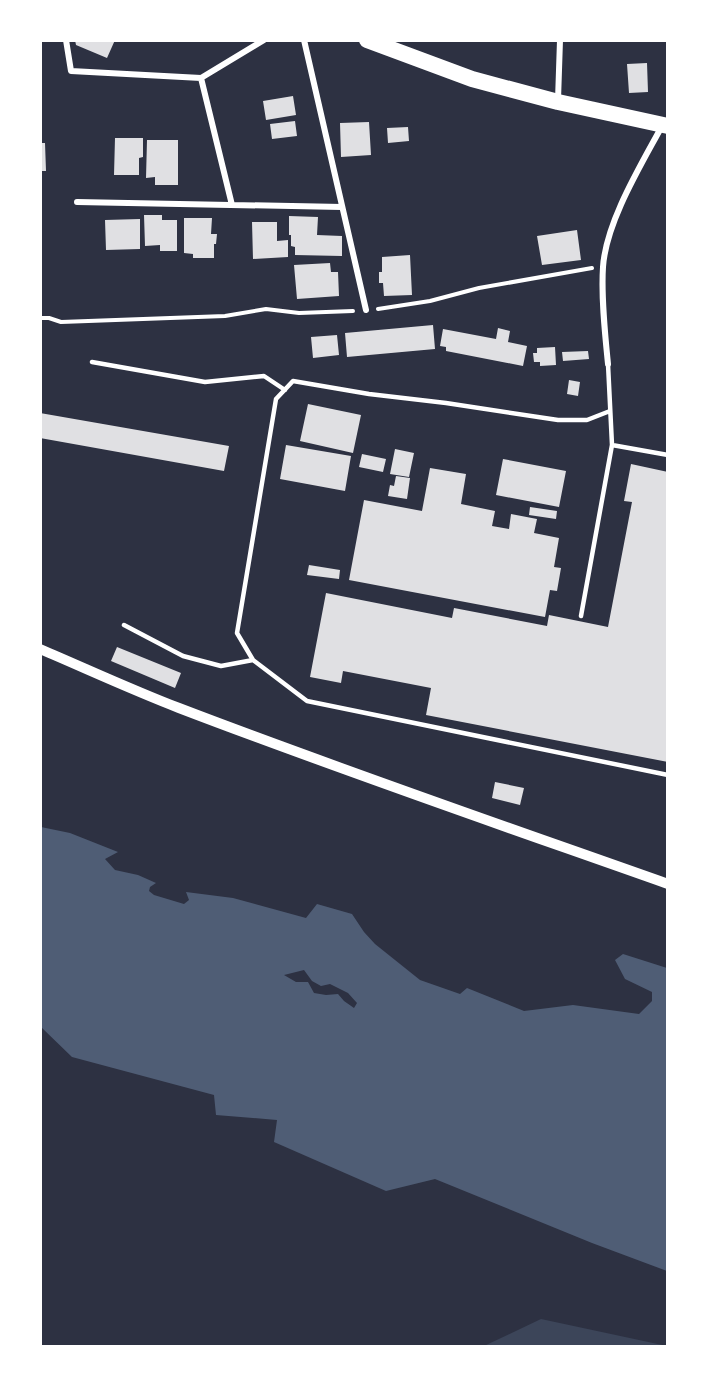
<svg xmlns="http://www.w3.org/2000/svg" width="708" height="1387" font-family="Raleway,sans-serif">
<rect width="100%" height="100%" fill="#2d3142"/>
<path fill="#3c4559" d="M541,1319L667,1346H484Z"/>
<path fill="#4f5d75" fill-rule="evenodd" d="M41,827L70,833L118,852L105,859L115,870L138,875L156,883L150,887L149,891L154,895L184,904L189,900L186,892L233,898L306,918L317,904L352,914L364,932L375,944L420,980L460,994L467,988L524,1011L573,1005L639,1014L652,1001V992L625,979L615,960L623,954L667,968V1271L592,1243L435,1179L386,1191L274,1142L277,1120L216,1115L214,1095L72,1057L41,1027ZM304,970L312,981L321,986L330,984L348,993L357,1003L354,1008L344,1001L338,994L326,995L314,993L308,982H296L284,975Z"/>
<path fill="#e0e0e3" d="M75,40H115L107,58L76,45Z
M647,63L648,92L629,93L627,64Z
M293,96L296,115L266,120L263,101Z
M295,121L297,136L272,139L270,124Z
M369,122L371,155L341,157L340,123Z
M408,127L409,141L388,143L387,128Z
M115,138H143V157L139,158V175H114Z
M147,140H178V185H155V177L146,178Z
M40,143H45L46,171H40Z
M144,215H162V220H177V251H160V245L145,246Z
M289,216L318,217L317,235L342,236V256L295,255V247L291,246V235H289Z
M184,218H212L211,234H217L216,244H214V258H193V254L184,253Z
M140,219V249L106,250L105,220Z
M252,222H277V241L288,240V257L253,259Z
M577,230L581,260L542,265L537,236Z
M410,255L412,295L384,296L383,283H379V272H382V257Z
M330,263L331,272H338L339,296L297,299L294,265Z
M433,325L435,349L347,357L345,333Z
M498,328L510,331L508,342L527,346L523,366L446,351V347L440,346L443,329L496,339Z
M337,335L339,355L313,358L311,337Z
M555,347L556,365L540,366V362H534L533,353H537V348Z
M588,351L589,359L563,361L562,352Z
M569,380L580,382L578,396L567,394Z
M308,404L361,415L353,453L300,441Z
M40,413L229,446L224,471L40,438Z
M286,445L351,456L345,491L280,479Z
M395,449L414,453L409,477L390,474Z
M362,454L386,459L383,472L359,467Z
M503,459L566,471L559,507L496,495Z
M631,464L668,472V762L426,715L431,688L343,671L341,683L310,677L326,593L452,618L454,608L547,626L549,615L608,627L632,502L624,501Z
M430,468L466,474L461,504L495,511L492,526L509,529L511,514L537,519L534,533L559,538L554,567L561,568L557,591L550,590L545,617L349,580L364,500L422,511Z
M396,476L410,478L407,499L388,496L390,485L394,486Z
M530,507L557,511L556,519L529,515Z
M309,565L340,570L339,579L307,575Z
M117,647L181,673L175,688L111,661Z
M495,782L524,788L520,805L492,798Z"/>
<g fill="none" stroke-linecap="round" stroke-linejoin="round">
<path stroke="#fff" stroke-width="4" d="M378,309L430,301L479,288L592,268
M40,318H49L61,322L225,316L266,309L299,313L353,311"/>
<path stroke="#fff" stroke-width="4.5" d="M92,362L205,382L264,376L285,390
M610,411L587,420H558L446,403L369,394L293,381L276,399L237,633L253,660L307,701L668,775
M612,445L668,455
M581,616L612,445L608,364
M124,625L183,656L221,666L253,660"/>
<path stroke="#fff" stroke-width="6" d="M66,40L71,71L201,78L264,40
M304,40L366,310
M201,78L232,205
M558,100L560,40
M77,202L342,207
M608,364C605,334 601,297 603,267C606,222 641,165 662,126"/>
<path stroke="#fff" stroke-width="10" d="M40,649C87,669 132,690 179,708C341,770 504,826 668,884"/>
<path stroke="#fff" stroke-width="16" d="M367,40L472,79L558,102L668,126"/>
</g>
<rect width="708" height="1387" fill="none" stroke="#ffffff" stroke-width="84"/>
</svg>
